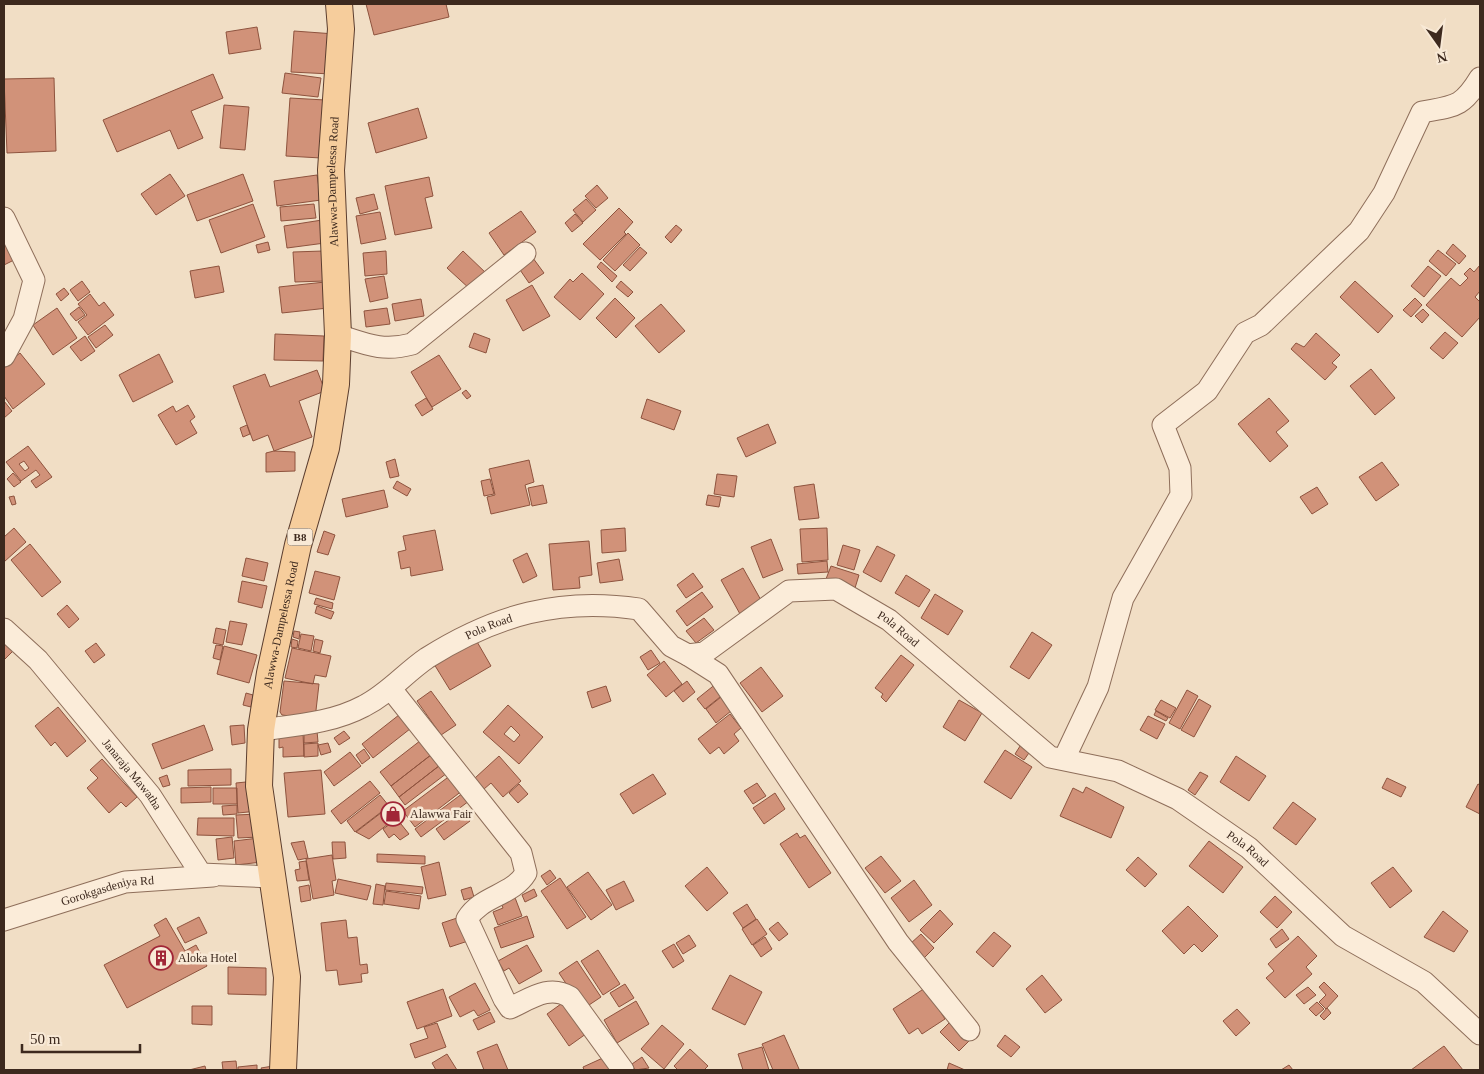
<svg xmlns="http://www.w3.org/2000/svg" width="1484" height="1074" font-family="Georgia,serif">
<rect width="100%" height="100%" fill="#f1dec5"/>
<path fill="#d19279" stroke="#8e533e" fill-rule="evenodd" d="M366,4H446L449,17L374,35Z
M257,27L261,49L229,54L226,32Z
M294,31L335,34L331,74L291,72Z
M285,73L321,78L318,97L282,93Z
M213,74L223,98L191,111L203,138L178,149L170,130L117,152L103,120Z
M54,78L56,151L7,153L4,79Z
M290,98L325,100L321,158L286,156Z
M224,105L249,107L245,150L220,148Z
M418,108L427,138L376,153L368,123Z
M170,174L185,196L156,215L141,194Z
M243,174L253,201L197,221L187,195Z
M317,175L321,200L277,206L274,181Z
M429,177L433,196L425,198L432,228L395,235L385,186Z
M597,185L608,198L596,208L585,196Z
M374,194L378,209L360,214L356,198Z
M586,199L596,210L583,222L573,210Z
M253,204L265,237L221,253L209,220Z
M314,204L316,218L281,221L280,207Z
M619,208L633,222L624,232L626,234L600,260L583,244Z
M521,211L536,232L504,255L489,233Z
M380,212L386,239L361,244L356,216Z
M575,214L583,223L572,232L565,223Z
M322,220L325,243L287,248L284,226Z
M676,225L682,230L671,243L665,237Z
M4,233L16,259L4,265Z
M628,233L640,245L615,271L603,260Z
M268,242L270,250L258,253L256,245Z
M1453,244L1466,256L1459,264L1446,253Z
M640,247L647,253L630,271L623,265Z
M1438,250L1456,264L1446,276L1429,261Z
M323,251L325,281L295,282L293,252Z
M386,251L387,274L365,276L363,253Z
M463,251L487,274L471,290L447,268Z
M530,254L544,273L529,283L516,264Z
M601,262L617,276L612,282L597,267Z
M1480,265V291L1475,297L1480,302V317L1462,337L1426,305L1451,278L1460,286L1468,278L1464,274L1470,268L1474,272Z
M219,266L224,292L195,298L190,271Z
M1428,266L1441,276L1424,297L1411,286Z
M582,273L604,294L580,320L554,297L570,279L573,282Z
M384,276L388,298L370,302L365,279Z
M82,281L90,292L78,301L70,290Z
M621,281L633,292L628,297L616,287Z
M1355,281L1393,316L1378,333L1340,297Z
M325,282L328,308L282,313L279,287Z
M532,285L550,316L523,331L506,300Z
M64,288L69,294L61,301L56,294Z
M90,294L99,306L104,302L114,315L88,335L78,322L87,315L78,304Z
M615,298L635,318L616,338L596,318Z
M1415,298L1422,305L1411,317L1403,310Z
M421,299L424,316L395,321L392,304Z
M661,304L685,331L659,353L635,326Z
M79,307L85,315L76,321L70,314Z
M57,308L77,338L53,355L33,325Z
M387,308L390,324L366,327L364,311Z
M1423,309L1429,315L1422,323L1415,316Z
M105,325L113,335L96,348L88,337Z
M1445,332L1458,343L1443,359L1430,348Z
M474,333L490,339L486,353L469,347Z
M1316,333L1340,355L1332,363L1337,367L1325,380L1291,349L1296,343L1304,347Z
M275,334L324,336L323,361L274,360Z
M85,336L95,351L81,361L70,347Z
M20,353L45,384L13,409L4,396V366Z
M159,354L173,382L133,402L119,375Z
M439,355L461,389L432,407L411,372Z
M1371,369L1395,398L1375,415L1350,386Z
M317,370L325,391L299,401L312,437L274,451L268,435L253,441L233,386L265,374L270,387Z
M466,390L471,396L467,399L462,393Z
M426,398L433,409L422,416L415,405Z
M1269,398L1289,421L1276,432L1288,446L1270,462L1238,424Z
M647,399L681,411L674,430L641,418Z
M4,401L12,411L4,418Z
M188,405L195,417L190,421L197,433L176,445L158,415L173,406L176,412Z
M768,424L776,443L746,457L737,438Z
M247,425L250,434L243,437L240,428Z
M28,446L52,477L36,488L31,481L40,475L36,470L21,481L6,462ZM24,461L29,468L25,471L19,464Z
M274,451L295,452V471L266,472V453Z
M395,459L399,476L390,478L386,462Z
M529,460L534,482L525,485L530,505L491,514L487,497L495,495L489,469Z
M1382,462L1399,485L1376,501L1359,477Z
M13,473L21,482L14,487L7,479Z
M717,474L737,476L734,497L714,494Z
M490,479L494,494L484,496L481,481Z
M397,481L411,489L407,496L393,488Z
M814,484L819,518L799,520L794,487Z
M543,485L547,503L532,506L528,488Z
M1317,487L1328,504L1312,514L1300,497Z
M384,490L388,507L346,517L342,499Z
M708,495L721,497L719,507L706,505Z
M14,496L16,504L12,505L9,497Z
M14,528L26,542L4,562V537Z
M625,528L626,551L602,553L601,530Z
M827,528L828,560L802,562L800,529Z
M435,530L443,570L411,576L410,567L401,569L398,552L406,550L403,536Z
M324,531L335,535L328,555L317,552Z
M771,539L783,570L763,578L751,547Z
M589,541L592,575L579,577L580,588L553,590L549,544Z
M30,544L61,582L42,597L11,560Z
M843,545L860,550L854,570L837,565Z
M877,546L895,555L881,582L863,572Z
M527,553L537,576L523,583L513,560Z
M246,558L268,563L264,581L242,576Z
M619,559L623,580L600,583L597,563Z
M827,561L828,572L798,574L797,564Z
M831,566L859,575L855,588L826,579Z
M743,568L762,602L740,614L721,580Z
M315,571L340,577L334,600L309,593Z
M693,573L703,587L686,598L677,585Z
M906,575L930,590L919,607L895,593Z
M242,581L267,586L262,608L238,602Z
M702,592L713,607L687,626L676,611Z
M935,594L963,611L948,635L921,618Z
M316,598L333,603L332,609L314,604Z
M67,605L79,619L69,628L57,614Z
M317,606L334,612L331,619L315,613Z
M704,618L714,630L696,643L686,631Z
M230,621L247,624L242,645L226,642Z
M216,628L226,630L223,645L213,643Z
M294,631L300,632L299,639L293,637Z
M1032,632L1052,645L1029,679L1010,667Z
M301,634L314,636L311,651L298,648Z
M4,635L16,648L4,660Z
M292,639L298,641L297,648L291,647Z
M315,639L323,641L320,653L313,651Z
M476,640L491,666L450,690L434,664Z
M96,643L105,655L94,663L85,651Z
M216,645L223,646L220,660L213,658Z
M224,646L257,655L249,683L217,674Z
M292,648L331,656L326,677L315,675L313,684L285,678Z
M651,650L660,663L648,670L640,657Z
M901,655L914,665L886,702L881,697L883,694L875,688Z
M664,661L682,684L666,697L647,675Z
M761,667L783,696L762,712L740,683Z
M284,681L319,684L315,719L282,715L280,712Z
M687,681L695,692L683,702L674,691Z
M717,683L725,693L705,709L697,699Z
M606,686L611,701L592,708L587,692Z
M1187,690L1198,696L1180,729L1169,723Z
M431,691L456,725L441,735L417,701Z
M246,693L253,695L251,707L243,705Z
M726,693L736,707L716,723L706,709Z
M1199,699L1211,706L1194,737L1181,730Z
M959,700L982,713L965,741L943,727Z
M1161,700L1176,708L1170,718L1155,710Z
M508,705L543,737L519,764L483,732ZM511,726L520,735L514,742L504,734Z
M58,707L86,741L67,757L55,742L51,746L35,726Z
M404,711L415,725L373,758L362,744Z
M1156,711L1168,718L1166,721L1154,715Z
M730,714L741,728L734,734L739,741L724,754L719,747L710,754L698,739Z
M1148,716L1165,724L1157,739L1140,730Z
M204,725L213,750L162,769L152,744Z
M244,725L245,743L232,745L230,726Z
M304,731H317L318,742L304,743Z
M344,731L350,738L339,745L334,738Z
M303,733L304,756L283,757V747L279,748V734Z
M425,737L436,751L391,786L380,772Z
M318,743V756L304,757V744Z
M328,743L331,752L321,755L318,745Z
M1022,743L1031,750L1024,760L1015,754Z
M364,749L370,758L362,764L356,755Z
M1005,750L1032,767L1011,799L984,782Z
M436,751L444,762L399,797L391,786Z
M350,752L361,766L334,786L324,772Z
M499,756L521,781L503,797L491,783L484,789L475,778Z
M1236,756L1266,776L1249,801L1220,782Z
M102,759L137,797L126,807L121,802L109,813L87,788L98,778L90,770Z
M444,762L451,770L405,805L399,797Z
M231,769V785L188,786V770Z
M321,770L325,814L288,817L284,773Z
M455,772L467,787L415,827L403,811Z
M1200,772L1208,776L1195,795L1188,790Z
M653,774L666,794L633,814L620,794Z
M167,775L170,785L163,787L159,778Z
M1387,778L1406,787L1401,797L1382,788Z
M256,781L258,811L238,813L236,783Z
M370,781L380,793L341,824L331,811Z
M757,783L766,796L753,804L744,791Z
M519,784L528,794L518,803L509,793Z
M1478,784L1480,785V814L1466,807Z
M211,787V802L181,803V788Z
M1086,787L1124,807L1111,838L1060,816L1073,788L1083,793Z
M213,788H237V804H213Z
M467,790L473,798L421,837L415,829Z
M775,793L785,809L764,824L753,808Z
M380,795L389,806L355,832L347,821Z
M1293,802L1316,819L1296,845L1273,828Z
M237,805V814L223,815L222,806Z
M390,806L398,816L369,839L356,832Z
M463,810L470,821L444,840L436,829Z
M258,814L259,837L238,838L236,815Z
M198,818H234V836L197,835Z
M397,819L409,834L400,840L394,834L389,838L383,829Z
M797,833L800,838L805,835L831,873L809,888L780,844Z
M232,837L234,858L218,860L216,839Z
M259,838L262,862L236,865L234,841Z
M304,841L308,858L298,860L291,843Z
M1209,841L1243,867L1223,893L1189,866Z
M332,842H345L346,858L333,859Z
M377,854L425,856V864L377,862Z
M332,855L336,880L332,881L334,895L313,899L306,859Z
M881,856L901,881L885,893L865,868Z
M1138,857L1157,874L1145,887L1126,870Z
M306,861L309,880L297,881L295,870L300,869L299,862Z
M439,862L446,895L428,899L421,867Z
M707,867L728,893L707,911L685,886Z
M1393,867L1412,891L1390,908L1371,883Z
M550,870L556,878L547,885L541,876Z
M588,872L612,905L591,920L567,887Z
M560,878L586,917L567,929L541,891Z
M338,879L371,886L367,900L335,893Z
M914,880L932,905L909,922L891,898Z
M624,881L634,901L616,910L606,890Z
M386,883L423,887L422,894L385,890Z
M376,884L385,886L383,905L373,904Z
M309,885L311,900L301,902L299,887Z
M471,887L474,897L464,900L461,890Z
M534,889L537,896L525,902L522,895Z
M386,891L421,896L419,909L384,904Z
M514,895L522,916L498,925L493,912L503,908L500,900Z
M1275,896L1292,912L1277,928L1260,912Z
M747,904L756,919L743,928L733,913Z
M1188,906L1218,936L1202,952L1194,944L1184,954L1162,931Z
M940,910L953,924L934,943L920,930Z
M1443,911L1468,931L1454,952L1424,937Z
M527,916L534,937L501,948L494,928Z
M199,917L207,933L185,943L177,928Z
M460,917L468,941L450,947L442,923Z
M166,918L185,951L196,945L207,966L127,1008L104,965L160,936L154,925Z
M757,919L767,934L752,945L742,929Z
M346,920L348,938L357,937L360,965L367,964L368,973L361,974L362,982L339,985L337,970L326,971L321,923Z
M778,922L788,934L779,941L769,929Z
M1282,929L1289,939L1276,948L1270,939Z
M994,932L1011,946L993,967L976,952Z
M921,934L934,948L924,958L910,944Z
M689,935L696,946L683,954L676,943Z
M1298,936L1317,956L1306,967L1312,974L1285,998L1266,978L1274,971L1268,964Z
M765,937L772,949L761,957L753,945Z
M674,944L684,961L673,968L662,951Z
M527,945L542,971L519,984L509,968L504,971L498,961Z
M598,950L620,984L603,995L581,961Z
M577,961L601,997L583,1009L559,973Z
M228,967L266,968V995L228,994Z
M730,975L762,992L745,1025L712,1009Z
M1042,975L1062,1000L1045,1013L1026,989Z
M1324,982L1338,996L1326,1009L1319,1002L1326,995L1319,987Z
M475,983L490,1010L478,1016L474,1010L460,1017L449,997Z
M625,984L634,998L619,1007L610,993Z
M1308,987L1316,995L1304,1004L1296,995Z
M925,988L945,1019L922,1034L918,1028L909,1034L893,1009Z
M443,989L452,1016L417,1029L407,1002Z
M568,999L590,1031L569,1046L547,1014Z
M636,1001L649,1024L617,1043L604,1020Z
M1317,1002L1324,1009L1316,1016L1309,1009Z
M192,1006H212V1025L192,1024Z
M1327,1008L1331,1013L1324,1020L1320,1016Z
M1237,1009L1250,1023L1236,1036L1223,1021Z
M490,1012L495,1022L478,1030L473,1020Z
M952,1020L971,1039L959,1051L940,1032Z
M437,1023L446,1047L415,1058L410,1044L428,1038L424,1027Z
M662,1025L684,1044L664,1069L641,1049Z
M784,1035L799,1069L797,1070H773L762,1044Z
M1005,1035L1020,1047L1011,1057L997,1046Z
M497,1044L508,1070H484L477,1052Z
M1444,1046L1463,1070H1411Z
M762,1047L769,1070H743L738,1054Z
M690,1049L708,1066L704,1070H678L674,1066Z
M447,1054L457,1070H436L432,1063Z
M605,1057L610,1070H584L583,1067Z
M642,1057L649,1068L635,1070L632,1064Z
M236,1061L237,1070H223L222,1062Z
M949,1063L965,1070H947Z
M257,1065V1070H238V1067Z
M1289,1065L1293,1070H1281Z
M205,1066L206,1070H189Z
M273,1066V1070H262L261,1068Z"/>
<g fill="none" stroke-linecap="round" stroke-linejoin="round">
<g stroke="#8e6e5a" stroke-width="23">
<g id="minor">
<path d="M4,218L34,280L24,319L4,356"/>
<path d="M338,335C366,344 382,352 412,344L525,253"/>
<path id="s1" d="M4,629L38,660L150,795L201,874L272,877"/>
<path d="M688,655L718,674L898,942L969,1030"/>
<path d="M391,689L521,853L526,873C512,896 482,895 467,919L504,999L510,1008C530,999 549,984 570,997L623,1070"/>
<path id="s2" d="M261,730C297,725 332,723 364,706C388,694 405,673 427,658C495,615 560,597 639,609L671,646L688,655L704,653L789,591L836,589L889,620L1050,757L1118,771L1178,799L1249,848L1343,936L1424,982L1480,1034"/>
<path d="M1064,759L1098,687L1123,598L1181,495L1180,468L1163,425L1207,391L1245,333L1261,325L1359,231L1384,193L1422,112C1454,106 1462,108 1480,78"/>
<path id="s3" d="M4,920L125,882L213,876"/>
</g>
</g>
<g stroke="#5b3d2e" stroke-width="28">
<g id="major">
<path id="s4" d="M283,1070L287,977L259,786L261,730L270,673L298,545L326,448L336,384L338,335L331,170L341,29L339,4"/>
</g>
</g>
<use href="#minor" stroke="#fbecd9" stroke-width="21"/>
<use href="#major" stroke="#f6cd9c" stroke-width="26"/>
</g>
<defs>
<g id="shop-ring" transform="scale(1.25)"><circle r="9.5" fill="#f8e9d6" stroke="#a12637" stroke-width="1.5"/><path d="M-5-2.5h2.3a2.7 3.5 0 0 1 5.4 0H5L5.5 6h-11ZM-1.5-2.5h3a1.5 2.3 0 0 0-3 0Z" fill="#a12637"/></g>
<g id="building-ring" transform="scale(1.25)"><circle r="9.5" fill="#f8e9d6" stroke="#a12637" stroke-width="1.5"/><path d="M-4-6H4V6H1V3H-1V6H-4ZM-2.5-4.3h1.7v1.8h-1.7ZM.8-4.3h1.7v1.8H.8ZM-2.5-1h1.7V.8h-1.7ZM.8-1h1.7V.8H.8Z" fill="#a12637"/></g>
</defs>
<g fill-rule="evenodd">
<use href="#shop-ring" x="393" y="814"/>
<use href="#building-ring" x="161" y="958"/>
</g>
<g text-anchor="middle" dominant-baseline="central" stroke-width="5" stroke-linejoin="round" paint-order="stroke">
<rect fill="#f8e9d6" stroke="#756355" stroke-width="1" x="287.5" y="528.5" width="25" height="17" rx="4"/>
<g font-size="11" font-weight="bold" fill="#3d291e">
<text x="300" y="537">B8</text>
</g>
<g font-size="12" fill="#3d291e" stroke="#f8e9d6">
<text stroke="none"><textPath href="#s4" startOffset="899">Alawwa-Dampelessa Road</textPath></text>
<text stroke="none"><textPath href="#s4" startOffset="449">Alawwa-Dampelessa Road</textPath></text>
<text stroke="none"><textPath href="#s2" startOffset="255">Pola Road</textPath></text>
<text stroke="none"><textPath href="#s2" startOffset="719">Pola Road</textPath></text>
<text stroke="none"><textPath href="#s1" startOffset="194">Janaraja Mawatha</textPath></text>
<text stroke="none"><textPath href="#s2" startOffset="1139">Pola Road</textPath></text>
<text stroke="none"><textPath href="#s3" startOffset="108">Gorokgasdeniya Rd</textPath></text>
</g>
<g font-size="12" fill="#3d291e" stroke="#f8e9d6" text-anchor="start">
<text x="410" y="814">Alawwa Fair</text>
<text x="178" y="958">Aloka Hotel</text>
</g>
</g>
<rect width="1484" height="1074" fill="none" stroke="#3d291e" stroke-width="10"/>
<g transform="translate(1439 45) rotate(166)" stroke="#f8e9d6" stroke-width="4" paint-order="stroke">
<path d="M0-4L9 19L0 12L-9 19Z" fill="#3d291e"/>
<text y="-8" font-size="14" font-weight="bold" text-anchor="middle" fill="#3d291e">N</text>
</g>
<path d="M22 1044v8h118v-8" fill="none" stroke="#3d291e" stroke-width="2.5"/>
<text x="30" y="1044" font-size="15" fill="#3d291e" stroke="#f8e9d6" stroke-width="4" paint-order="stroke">50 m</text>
</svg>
